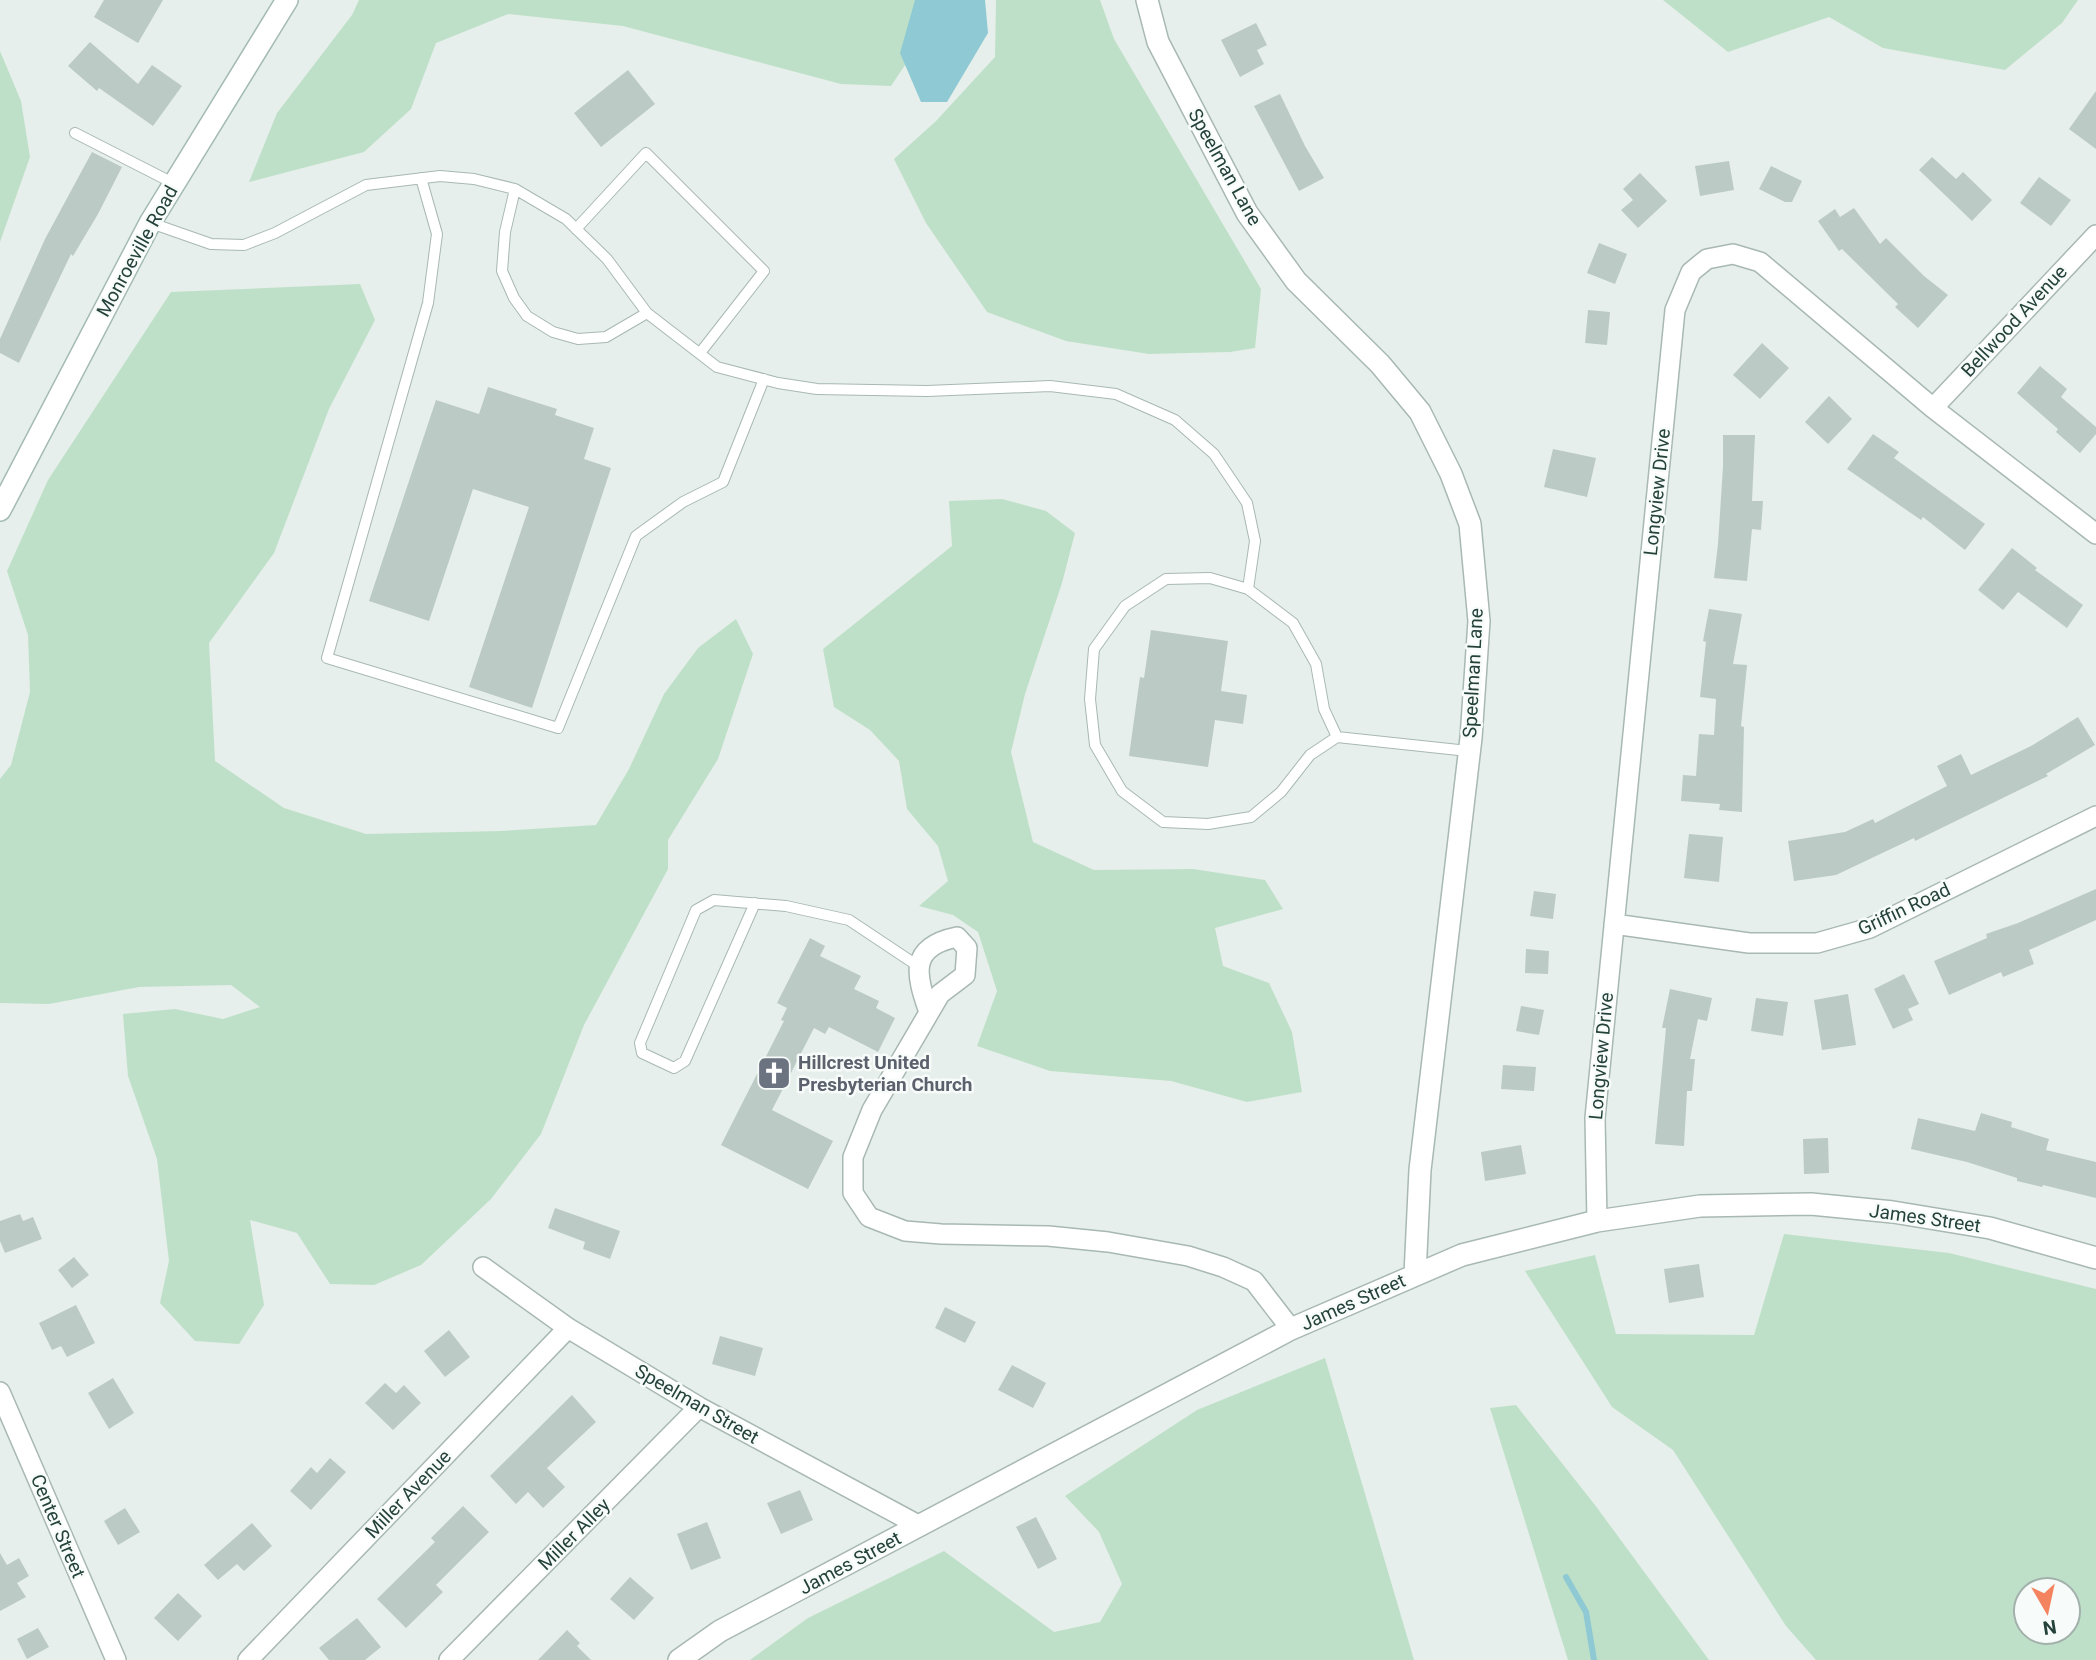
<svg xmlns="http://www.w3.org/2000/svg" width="2096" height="1660" font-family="Roboto,sans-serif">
<rect width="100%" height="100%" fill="#e6efeb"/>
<path fill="#bfe0c8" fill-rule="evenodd" d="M359,0H943L941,11L891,86L841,84L623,26L508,14L436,43L411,109L364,152L249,182L277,113L352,15Z
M996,0H1100L1114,39L1261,289L1255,348L1230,352L1149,354L1066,341L987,312L926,223L894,159L936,121L995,57Z
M1663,0H2078L2062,23L2005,70L1883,48L1829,17L1728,52Z
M0,51L21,101L30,157L0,242Z
M360,284L375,320L329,409L274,553L209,643L215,761L284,808L366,834L501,831L596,825L629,769L664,694L698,648L736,619L753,654L718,759L668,840V869L584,1025L541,1134L491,1199L421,1265L374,1285L330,1284L297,1233L250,1220L264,1305L239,1344L195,1341L160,1303L169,1261L157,1159L128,1076L123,1014L175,1009L223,1019L260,1007L231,985L139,987L49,1004L0,1003V779L11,765L30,692L28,635L7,571L48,480L171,292Z
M1002,499L1046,511L1075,533L1062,583L1025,694L1011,752L1033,842L1094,870L1193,869L1265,880L1283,909L1215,928L1223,966L1269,983L1292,1032L1302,1092L1247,1102L1171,1081L1050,1071L977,1046L997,991L978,932L953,915L919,906L948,881L938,846L907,809L899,761L870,730L834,707L823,649L952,546L949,501Z
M1784,1234L1949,1253L2096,1289V1660H1816L1786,1626L1673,1450L1612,1407L1525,1271L1595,1255L1616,1334L1754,1335ZM2026,1590H2068V1632H2026Z
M1325,1358L1414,1660H750L808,1618L944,1551L1054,1632L1100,1622L1122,1584L1099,1532L1065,1496L1197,1410Z
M1516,1405L1595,1505L1709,1660H1568L1490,1408Z"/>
<path fill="#8ec9d4" d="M915,0H985L988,33L947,102H921L900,53Z"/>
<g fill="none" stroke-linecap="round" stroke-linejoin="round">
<path stroke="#8ec9d4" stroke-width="6" d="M1566,1577L1586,1612L1594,1660"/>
</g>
<path fill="#bbcac4" d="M104,0H163L138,43L94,17Z
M1256,23L1267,45L1257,50L1264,64L1240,77L1221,40Z
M90,42L138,84L152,65L182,86L153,126L99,88L97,91L68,66Z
M628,70L655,104L601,147L574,113Z
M2096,91V149L2069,129Z
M1280,94L1305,146L1324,178L1299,191L1254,106Z
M92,152L122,167L98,214L73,256L71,254L19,363L0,353V339L45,239Z
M1932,157L1956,179L1963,172L1992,200L1972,221L1919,170Z
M1729,161L1734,190L1700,196L1695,166Z
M1771,166L1802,181L1792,202H1785L1759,189Z
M1640,173L1667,201L1638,228L1621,210L1633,200L1623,189Z
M2039,177L2071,200L2051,226L2020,203Z
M1854,208L1880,244L1886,238L1924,276L1948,295L1918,328L1895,307L1898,304L1842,249L1839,251L1818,221L1835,209L1840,217Z
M1599,243L1627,254L1615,284L1587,273Z
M1588,310L1610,312L1607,345L1585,343Z
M1762,343L1789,368L1760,399L1733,375Z
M2040,366L2067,389L2061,397L2096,427V434L2080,453L2056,432L2058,429L2017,393Z
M488,387L557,409L555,415L594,428L584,459L611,468L532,708L469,687L529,507L473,489L429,621L369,601L436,400L479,414Z
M1829,396L1852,419L1828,444L1805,422Z
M1873,434L1899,452L1894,458L1985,524L1965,550L1923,517L1921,520L1847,469Z
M1723,435H1755L1752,501H1763L1761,530L1752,529L1747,581L1714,578L1718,544L1723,467Z
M1553,449L1596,458L1587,497L1544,487Z
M2012,548L2037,568L2035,570L2083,605L2067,628L2018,592L2003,610L1978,590Z
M1709,609L1742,614L1733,664L1747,665L1741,726L1744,727L1742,812L1719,810L1720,804L1681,801L1683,775L1696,776L1699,734L1714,735L1716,699L1700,697L1706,642L1703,641Z
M1151,630L1228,641L1221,691L1247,695L1243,724L1215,720L1208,767L1129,756L1140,677L1144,678Z
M2078,717L2095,745L2046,774L2048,776L1915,841L1914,838L1836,875L1794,881L1788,841L1845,832L1873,819L1875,823L1947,786L1937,766L1961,754L1971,775L2031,746Z
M1689,834L1723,837L1719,882L1684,878Z
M2096,889V920L2029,950L2034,964L2003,977L2001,972L1949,995L1934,961L1987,938L1986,934L2018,923Z
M1534,891L1556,894L1553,919L1530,916Z
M810,938L825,946L820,956L861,976L854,989L879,1001L876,1008L895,1018L878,1052L829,1027L825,1034L814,1028L772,1110L833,1141L808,1189L721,1145L784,1021L781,1020L787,1008L777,1003Z
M1526,949L1549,951L1548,974L1525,973Z
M1904,974L1919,1004L1908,1009L1913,1020L1893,1029L1874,989Z
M1670,989L1712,998L1707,1021L1698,1019L1690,1059H1695L1692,1091H1687L1684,1146L1655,1144L1666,1028H1662Z
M1848,994L1856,1045L1822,1050L1814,1000Z
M1756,998L1788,1002L1783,1036L1751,1031Z
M1521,1006L1544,1010L1539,1035L1516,1031Z
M1503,1065L1536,1067L1534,1091L1501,1089Z
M1981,1113L2012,1122L2011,1127L2049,1139L2046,1150L2096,1162V1198L2043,1185L2042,1187L2017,1181V1178L1967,1162L1911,1149L1918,1118L1975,1131Z
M1828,1138L1829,1173L1804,1174L1803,1139Z
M1521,1145L1526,1174L1485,1181L1481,1152Z
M555,1208L620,1231L610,1259L583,1249L585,1242L548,1228Z
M20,1214L23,1221L33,1217L42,1239L5,1253L0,1241V1221Z
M74,1257L89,1275L72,1288L58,1270Z
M1699,1264L1704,1297L1669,1303L1664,1269Z
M76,1305L95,1343L67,1357L61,1346L52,1350L39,1323Z
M945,1307L976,1322L965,1343L935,1328Z
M449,1330L470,1357L445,1377L424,1351Z
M720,1336L763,1348L755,1376L712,1364Z
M1012,1365L1046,1383L1033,1408L998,1390Z
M113,1378L134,1413L109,1429L88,1393Z
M385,1383L396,1393L404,1385L421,1403L393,1430L365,1403Z
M572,1395L596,1422L547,1468L565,1487L543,1508L528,1492L516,1504L490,1476Z
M330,1458L346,1472L311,1510L290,1491L311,1467L317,1473Z
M800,1490L813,1520L781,1534L767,1503Z
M463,1506L489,1532L436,1585L443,1592L406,1628L377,1599L435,1542L431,1538Z
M125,1508L140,1532L118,1545L104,1521Z
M1036,1517L1057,1559L1038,1569L1016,1527Z
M707,1522L721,1558L691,1570L677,1534Z
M252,1523L272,1546L244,1571L237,1564L218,1580L204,1565Z
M0,1553L7,1565L19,1558L29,1576L17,1583L26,1597L0,1611Z
M630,1577L654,1598L634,1620L610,1599Z
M178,1593L202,1616L178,1641L154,1618Z
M357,1618L381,1647L365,1660H329L319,1648Z
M38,1628L49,1647L27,1659L17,1639Z
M567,1630L580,1643L577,1646L591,1660H538Z"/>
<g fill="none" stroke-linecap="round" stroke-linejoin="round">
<g stroke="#a8b8b2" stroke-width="12">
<path id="service" d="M75,133L173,183
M421,178L437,234L428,303L327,658L558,728L636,536L683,502L723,482L764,379
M515,189L505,232L502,271L514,298L527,316L553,332L578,339L606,337L647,313
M151,223L211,244L244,245L275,233L366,185L440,176L474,179L515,189L566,219L607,259L647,313L717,367L778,383L817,389L927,391L1050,386L1116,394L1175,420L1214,454L1247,503L1255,541L1248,589L1293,623L1316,664L1324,709L1337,737L1468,751
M576,229L646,153L764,271L700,353
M1248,589L1210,578L1166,579L1125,606L1094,649L1090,699L1095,745L1122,791L1163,822L1208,824L1251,817L1281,792L1310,755L1337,737
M755,903L685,1061L674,1068L642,1053L640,1043L696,910L714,900L786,906L849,920L918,966"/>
</g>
<g stroke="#a8b8b2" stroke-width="22">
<path id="minor" d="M1933,408L2096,235
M1614,924L1749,943H1817L1870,928L2096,816
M929,1012C916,975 908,947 957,937L967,948L965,975L940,994L872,1110L853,1157V1193L869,1217L905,1231L941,1234L1048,1236L1108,1242L1188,1256L1223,1267L1254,1281L1291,1329
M1597,1221L1595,1118L1675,310L1691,272L1707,259L1733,254L1760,262L1933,408L2096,534
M483,1267L568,1328L699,1407L920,1526
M0,1392L116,1660
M248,1660L568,1328
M449,1660L699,1407"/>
</g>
<g stroke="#a8b8b2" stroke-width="24">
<path id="tertiary" d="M1147,0L1158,42L1247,213L1296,281L1380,364L1420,412L1451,474L1470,524L1479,621L1471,738L1420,1170L1415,1275
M679,1660L720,1631L1291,1329L1462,1255L1597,1221L1700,1206L1811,1204L1893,1212L1990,1228L2096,1258"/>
</g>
<g stroke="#a4bbb3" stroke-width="24">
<path id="secondary" d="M0,510L150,223L287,0"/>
</g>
<use href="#service" stroke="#fff" stroke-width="10"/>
<use href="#minor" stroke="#fff" stroke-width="19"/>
<use href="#tertiary" stroke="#fff" stroke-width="21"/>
<use href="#secondary" stroke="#fff" stroke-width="21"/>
</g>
<defs>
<g id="church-square" transform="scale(1.75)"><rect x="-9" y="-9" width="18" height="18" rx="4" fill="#6b7280" stroke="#f7fbf9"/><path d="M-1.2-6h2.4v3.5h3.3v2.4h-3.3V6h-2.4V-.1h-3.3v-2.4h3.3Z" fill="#fff"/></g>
</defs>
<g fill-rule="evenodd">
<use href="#church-square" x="774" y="1073"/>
</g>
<g text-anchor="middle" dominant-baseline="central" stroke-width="5" stroke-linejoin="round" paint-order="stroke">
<g font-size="19" fill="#24423a" stroke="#f7fbf9">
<text transform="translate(1225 167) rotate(61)">Speelman Lane</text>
<text transform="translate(137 251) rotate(-61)">Monroeville Road</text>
<text transform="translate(2014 321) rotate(-47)">Bellwood Avenue</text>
<text transform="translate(1657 492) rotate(-84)">Longview Drive</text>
<text transform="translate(1473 673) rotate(-87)">Speelman Lane</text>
<text transform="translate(1904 909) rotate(-25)">Griffin Road</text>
<text transform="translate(1601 1056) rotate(-85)">Longview Drive</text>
<text transform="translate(1925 1218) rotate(8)">James Street</text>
<text transform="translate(1353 1302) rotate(-24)">James Street</text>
<text transform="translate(697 1404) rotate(30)">Speelman Street</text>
<text transform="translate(408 1494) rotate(-46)">Miller Avenue</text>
<text transform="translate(58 1526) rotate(67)">Center Street</text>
<text transform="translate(574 1534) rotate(-45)">Miller Alley</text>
<text transform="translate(850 1563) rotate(-28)">James Street</text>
</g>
<g font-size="19" font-weight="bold" fill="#5b616d" stroke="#f7fbf9" text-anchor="start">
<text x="798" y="1062">Hillcrest United<tspan x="798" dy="22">Presbyterian Church</tspan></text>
</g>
</g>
<g transform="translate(2047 1611) rotate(171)"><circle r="33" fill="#f7fbf9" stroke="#a3b1ad" stroke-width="2"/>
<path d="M0-5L12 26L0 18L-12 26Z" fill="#f4845f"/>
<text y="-10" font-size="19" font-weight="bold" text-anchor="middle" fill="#24423a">N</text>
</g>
</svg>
